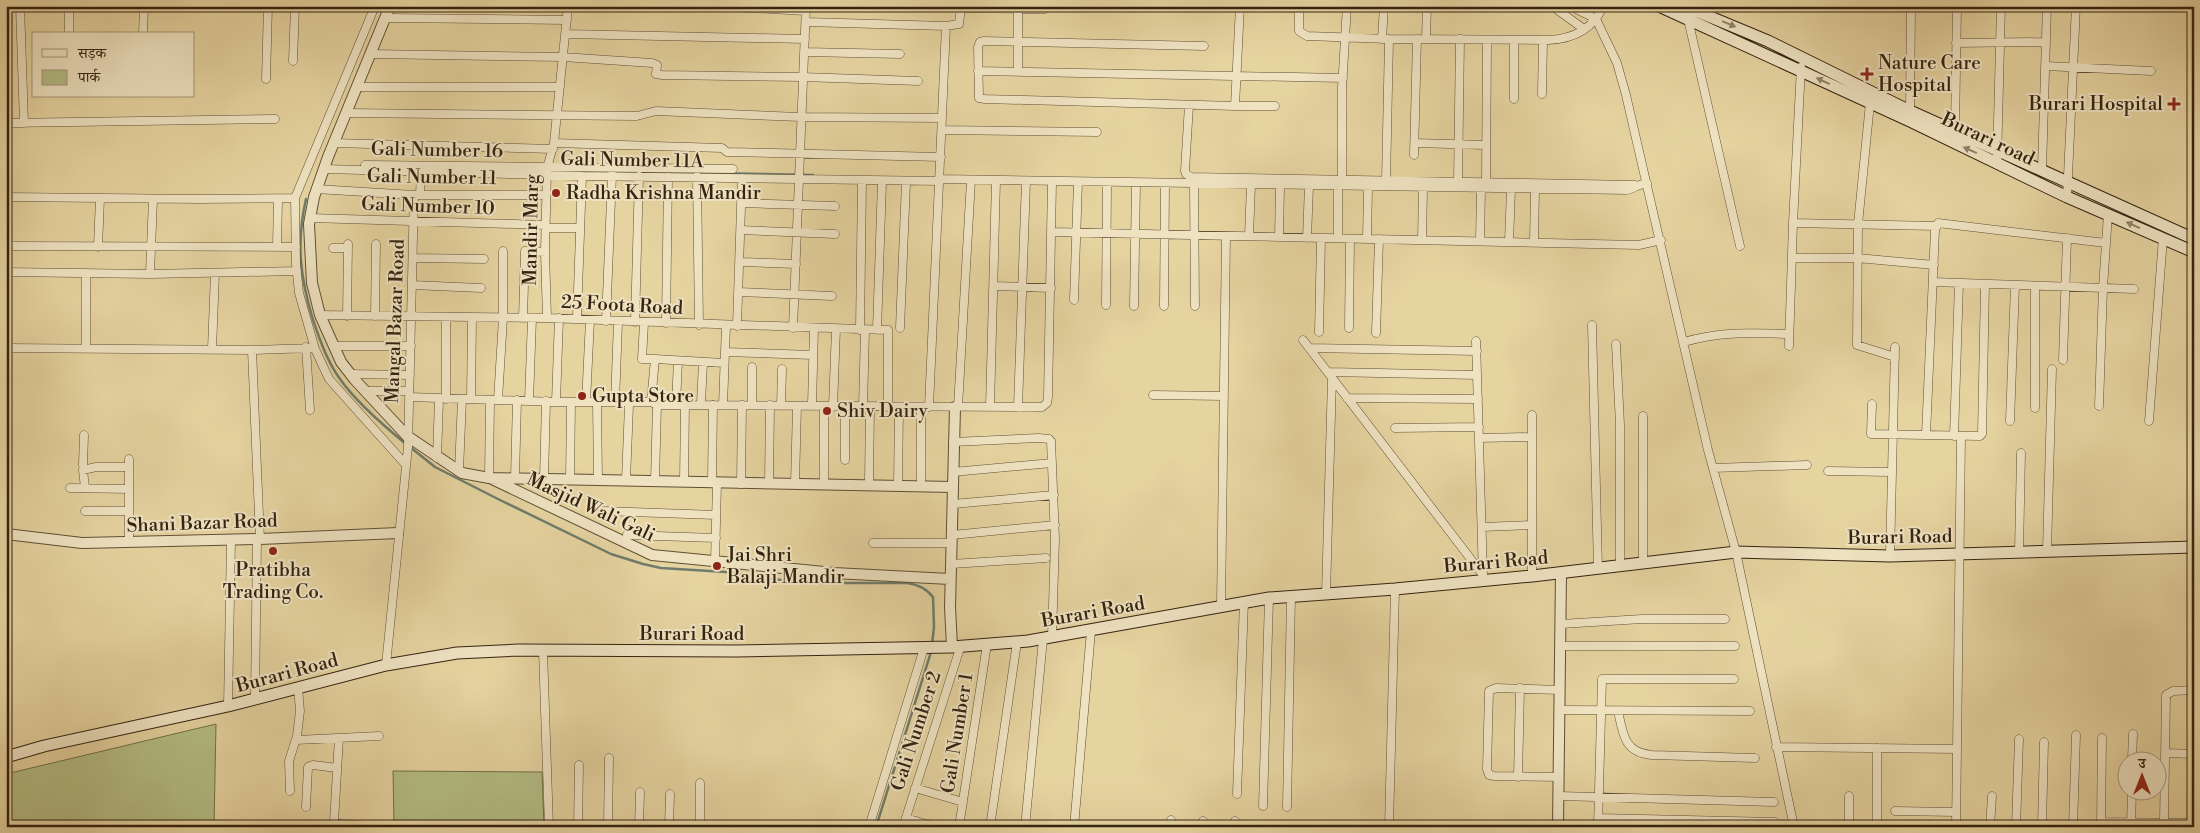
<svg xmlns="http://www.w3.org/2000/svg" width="2200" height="833" font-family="'Libre Bodoni','Noto Serif Devanagari',serif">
<rect width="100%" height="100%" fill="#e5d3a0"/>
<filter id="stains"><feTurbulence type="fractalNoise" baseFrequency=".004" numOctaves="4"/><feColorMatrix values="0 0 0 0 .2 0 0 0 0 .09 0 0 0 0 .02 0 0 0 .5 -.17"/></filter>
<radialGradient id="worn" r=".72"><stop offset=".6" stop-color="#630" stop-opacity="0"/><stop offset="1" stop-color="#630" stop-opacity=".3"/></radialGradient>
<path fill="#b4bc84" stroke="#74704a" d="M216,724L214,827H6V774Z
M393,771L542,772L544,827H394Z"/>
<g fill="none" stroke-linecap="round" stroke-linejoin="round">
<path stroke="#6f7c6c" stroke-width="2.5" d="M595,171L813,175
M306,199C296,243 300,277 313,320C320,340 327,361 340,379C356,402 384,426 406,444
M410,447L435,467L496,498L611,554L643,564L661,568L726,572L802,583H907C918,585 926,588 933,597L934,627L932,644
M876,827L931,652"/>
<g stroke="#604f35" stroke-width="9">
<path id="minor" d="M20,6L24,123
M69,6V34
M714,6L806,11
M1272,6L1299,9
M1299,6V31L1307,36L1389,39L1548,40C1572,39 1593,30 1603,6
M1552,6L1584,29
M1570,6L1596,19L1617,63L1626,95L1708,450L1736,552L1794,827
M961,8L1045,9L1051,6
M1018,9V71
M385,18L567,20
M1688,19L1740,246
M806,22L946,26L959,24L961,6
M143,34L144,6
M566,34L805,39
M1382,39L1384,6
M1426,39L1427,6
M1514,40V99
M1956,43L2045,42
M1204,46L983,41L980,42L978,47L979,98L985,99L1235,106H1275
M804,52L900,54
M370,54L563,57L652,63L657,65L656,74L662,75L802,77L918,81
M293,61L295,6
M2045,66L2151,71
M978,71L1343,78
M266,79L268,6
M356,87H560
M1542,94L1543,40
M1870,103L1858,224L1857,345L1895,357
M1189,105L1185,171L1186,174L1191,177L1635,185
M1235,106L1240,6
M1910,111L1911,6
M346,113L637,116L656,111L800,117L942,118
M6,123L275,119
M942,130L1097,132
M1955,130L1957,6
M333,143L553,149
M554,143L722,148L727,152L941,157
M1415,143L1486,145
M1414,155L1417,39
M1997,162L2001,6
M365,165L733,169
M324,169L582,176L940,181
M2042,169L2047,6
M697,177L699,325
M940,179L1626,190C1632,190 1638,184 1647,183
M1342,181V88L1347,6
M1386,181L1389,39
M1458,183L1460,39
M1486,183L1487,40
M1194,185L1195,306
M1338,187V238
M316,189L414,195H546
M420,195L421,172
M6,197L200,199L295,198L375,6
M2067,197L2076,6
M295,198L296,264L299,293L315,349
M741,203L835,206
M310,218L546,225
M1793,223L1936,226
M546,228H580
M741,230L835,234
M1052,232L1639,245L1661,240
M1249,236L1251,185
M1279,237L1280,186
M1307,238L1309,186
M1367,239L1368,187
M1422,240L1423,188
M1480,241L1481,188
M1509,242L1511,189
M1534,242L1535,189
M6,246L296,247
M98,247L100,198
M277,247L278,199
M333,248H348
M413,258L484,259
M1792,258H1857L1934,265
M740,262L796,264
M6,272L150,274L297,271
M150,274L153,199
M1933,282L2134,289
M412,285L481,288
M994,286L1051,288
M739,292L832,296
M1074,300L1078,182
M1106,305L1107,183
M1134,306L1136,184
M1164,306L1165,184
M320,315L547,318L888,330V407
M347,316L348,244
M375,316L376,244
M523,318L525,251L545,252
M547,318L545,252L547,168L554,143L568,6
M577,319L582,176
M606,321L612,175
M635,322L639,176
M644,323L642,359H655L651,402
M666,323L668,177
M1592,325L1598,569
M737,326L742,178
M793,328L806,6
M900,328L906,182
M1349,328L1350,239
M860,330L862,181
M877,330L882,182
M1319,332L1321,238
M1376,333L1379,239
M1303,340L1483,575
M1476,341L1483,576
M1684,342C1721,331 1752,333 1789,334
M1616,344L1620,425V566
M334,346H411
M1789,346L1793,223L1801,67
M306,347L310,410
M6,348L252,350L312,348L315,349L329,379L406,465
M86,348V273
M1309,348L1477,351
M212,349L215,273
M252,350L260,539
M725,352L813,355
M655,359L724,363
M2063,360L2067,238
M752,367V405
M1328,372L1477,375
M350,374L410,375
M365,391H409
M1153,395L1224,396
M409,397L556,402H651L657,405L1042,407L1047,403L1048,397L1052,182
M1347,398L1478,399
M446,399V317
M471,399L472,318
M498,400L503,318V251
M529,401L532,318
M556,402L559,318
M586,402L590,320
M597,402L598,480
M615,402L618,322
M676,404L678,361
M701,404L703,362
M1872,404L1871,434L1980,436L1982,434L1985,284
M723,405L726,326
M781,406L782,369
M812,406L814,328
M2099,406L2103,288L2108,214
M824,407V485
M833,407L836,329
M845,407V460
M863,407L865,330
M921,407V486
M929,407L946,26
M958,407L971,180
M990,407L996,181
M1018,407L1026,181
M2035,408V286
M1532,415V576
M2010,421L2015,285
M2149,421L2163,238
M1395,428L1479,427
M1926,435L1935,230L1938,223L2106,243
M1954,436L1959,283
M1479,438L1532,437
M953,442L1039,438L1049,439L1051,441L1055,539L1052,637
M437,458L439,399
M83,465L84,435
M1713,468L1807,465
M459,471L462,399
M1828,471L1892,472
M953,472L1052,463
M489,478L490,400
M515,478L517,400
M544,479L546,401
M570,479L571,402
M626,480L629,405
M655,481L657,405
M869,481L870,407
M684,482L685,404
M712,483L713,405
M741,484L742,405
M769,484L770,405
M795,484L797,406
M898,486L899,407
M70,488L129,489
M85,488L83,470L96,467H129
M953,504L1054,495
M85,511H129
M603,511L716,515
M1482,527L1532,525
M627,535L716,538
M952,535L1055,525
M129,542V459
M873,543H952
M2047,551L2052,369
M2019,552L2021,453
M1890,556L1895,347
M715,562L717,483
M951,564L1046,558
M1643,564V416
M1326,594L1332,378
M1221,606L1226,236
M1561,624L1642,619H1725
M1561,646H1735
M543,650L549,827
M386,665L408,447L414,195
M2193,690V823
M255,699L257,539
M228,706L231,540
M1560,710L1750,711
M1618,711C1623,734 1624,753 1652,755L1755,758
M339,738L334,822L341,824L384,827
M296,740L379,736
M1776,747L1957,749
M2165,753L2194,754
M2132,760L2133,734
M1518,777L1520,688
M1559,777L1494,776L1489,775L1487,769L1489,691L1496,688L1560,690
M915,788L963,802
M290,791L289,761L297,736L300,711L298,688
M1237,794L1244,601
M1559,796L1774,802
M1849,796V827
M1263,806L1269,598
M306,807L308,767L313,765L337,768
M1287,807L1291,596
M1895,811L1956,812
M906,818L936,827
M1598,818L1775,822
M2101,822L2194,823
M2164,823L2166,695L2173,691L2194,690
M578,827L579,765
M608,827L609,758
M639,827L640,792
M669,827L670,794
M700,827V783
M869,827L924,648
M903,827L961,645
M959,827L987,644
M990,827L1017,642
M1025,827L1043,639
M1074,827L1091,631
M1171,827V820
M1203,827V821
M1235,827V821
M1389,827L1395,589
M1598,827L1602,679H1734
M1877,827V748
M1956,827L1961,437
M1990,827L1992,796
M2016,827L2019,739
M2042,827L2044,742
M2073,827L2076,735
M2101,827L2102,738
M2131,827L2132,790"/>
</g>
<g stroke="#604f35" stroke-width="12">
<path id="tertiary" d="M390,6L328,157L314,197L309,224L312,283L320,315L341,362L355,380L407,436L462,473L489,478L953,487
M492,479L652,555L834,573L950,579
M6,534L82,543L260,539L398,533
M952,647L950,607L955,407
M1558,827L1561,573"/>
</g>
<g stroke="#342311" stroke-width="13">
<path id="secondary" d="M1659,6L1910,121L2067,197L2194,252
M1684,6L1768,41L1910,111L2194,239
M6,757L44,746L228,706L386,665L457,653L518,650L736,651L952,647L1028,641L1269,598L1395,589L1532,576L1736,552L1890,556L2194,547"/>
</g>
<use href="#minor" stroke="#eee2c1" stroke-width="8"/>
<use href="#tertiary" stroke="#eee2c1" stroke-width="10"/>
<use href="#secondary" stroke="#eee2c1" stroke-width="11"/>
</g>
<defs><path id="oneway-solid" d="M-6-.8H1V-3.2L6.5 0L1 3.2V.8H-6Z" transform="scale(1.25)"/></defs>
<g fill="#918269">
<use href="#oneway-solid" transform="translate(1729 24) rotate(23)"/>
<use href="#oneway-solid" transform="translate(1823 81) rotate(-155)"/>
<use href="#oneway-solid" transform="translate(1970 150) rotate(-156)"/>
<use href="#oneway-solid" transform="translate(2133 225) rotate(-156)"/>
</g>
<g fill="#8f2418" stroke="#eee2c1" stroke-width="2">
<path d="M1864.5 66.5h5v5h5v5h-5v5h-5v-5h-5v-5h5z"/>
<path d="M2171.5 96.5h5v5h5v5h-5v5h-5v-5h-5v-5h5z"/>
<circle cx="556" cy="193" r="5"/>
<circle cx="582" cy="396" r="5"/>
<circle cx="827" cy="411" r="5"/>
<circle cx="273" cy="551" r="5"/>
<circle cx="717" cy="566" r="5"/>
</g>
<g text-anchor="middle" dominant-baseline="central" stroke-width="4" stroke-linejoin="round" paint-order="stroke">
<g font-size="19" fill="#342311" stroke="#eee2c1" text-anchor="start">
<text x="1878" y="63">Nature Care<tspan x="1878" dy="22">Hospital</tspan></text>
<text x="2163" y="104" text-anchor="end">Burari Hospital</text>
<text x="566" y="193">Radha Krishna Mandir</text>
<text x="592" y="396">Gupta Store</text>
<text x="837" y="411">Shiv Dairy</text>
<text x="727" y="555">Jai Shri<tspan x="727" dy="22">Balaji Mandir</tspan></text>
<text x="273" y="570" text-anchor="middle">Pratibha<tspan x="273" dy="22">Trading Co.</tspan></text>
</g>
<g font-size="19" fill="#342311" stroke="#eee2c1">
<text transform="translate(1988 139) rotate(25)">Burari road</text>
<text transform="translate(437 150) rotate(1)">Gali Number 16</text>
<text transform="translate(632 160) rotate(1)">Gali Number 11A</text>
<text transform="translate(432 177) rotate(1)">Gali Number 11</text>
<text transform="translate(428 206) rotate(2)">Gali Number 10</text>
<text transform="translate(531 230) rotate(-89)">Mandir Marg</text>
<text transform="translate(622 305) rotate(3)">25 Foota Road</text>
<text transform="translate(395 321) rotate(-88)">Mangal Bazar Road</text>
<text transform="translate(591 507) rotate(25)">Masjid Wali Gali</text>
<text transform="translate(202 523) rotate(-2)">Shani Bazar Road</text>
<text transform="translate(1900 537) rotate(-1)">Burari Road</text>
<text transform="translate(1496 562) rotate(-5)">Burari Road</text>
<text transform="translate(1093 612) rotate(-10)">Burari Road</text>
<text x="692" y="634">Burari Road</text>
<text transform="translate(287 673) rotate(-15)">Burari Road</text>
<text transform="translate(916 731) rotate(-72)">Gali Number 2</text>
<text transform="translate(957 733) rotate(-81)">Gali Number 1</text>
</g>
</g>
<rect width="2200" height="833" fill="none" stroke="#e5d3a0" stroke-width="25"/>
<rect x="8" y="8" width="2185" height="818" fill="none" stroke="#342311" stroke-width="2.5"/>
<rect x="12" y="12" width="2175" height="808" fill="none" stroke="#342311"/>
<rect x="32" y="32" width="162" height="65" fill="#eee2c1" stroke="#a4967b"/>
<rect x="42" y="49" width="25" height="8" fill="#eee2c1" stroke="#a4967b"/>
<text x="78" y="58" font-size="15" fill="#342311">सड़क</text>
<rect x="42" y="70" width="25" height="15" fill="#b4bc84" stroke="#a4967b"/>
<text x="78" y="82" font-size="15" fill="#342311">पार्क</text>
<g transform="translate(2142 776)"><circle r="24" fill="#eee2c1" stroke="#a4967b"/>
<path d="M0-4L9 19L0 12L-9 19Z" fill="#8f2418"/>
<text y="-8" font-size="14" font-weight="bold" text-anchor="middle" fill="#342311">उ</text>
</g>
<rect width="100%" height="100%" filter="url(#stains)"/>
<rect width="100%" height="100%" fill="url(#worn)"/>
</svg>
